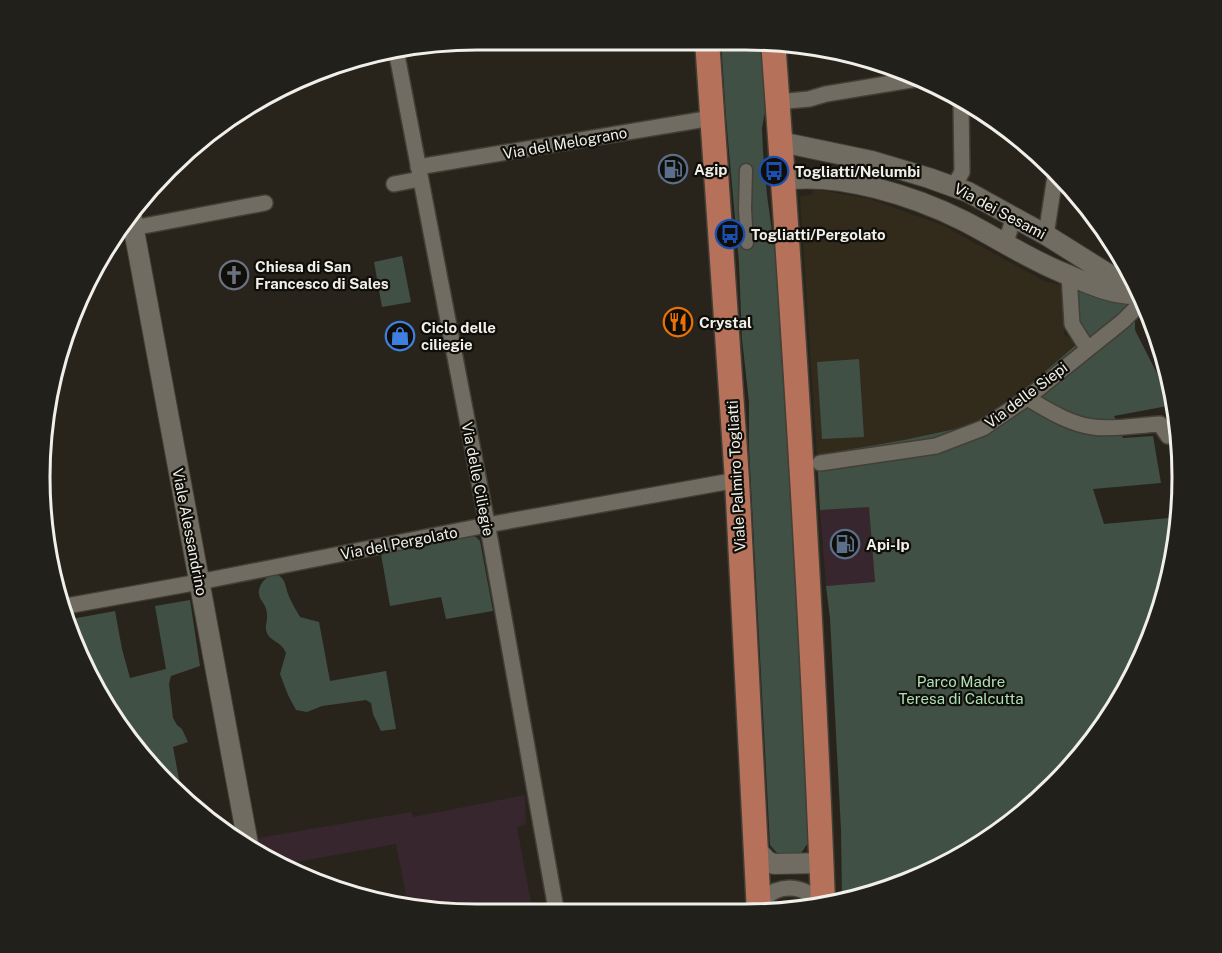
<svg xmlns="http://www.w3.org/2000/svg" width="1222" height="953" font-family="'Public Sans',sans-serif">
<rect width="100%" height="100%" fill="#28241b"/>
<path fill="#37262e" d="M870,506L875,583L826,586L820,510Z
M525,795L526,824L517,827L532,908L408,906L396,844L280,865L261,855L258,838L411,812L413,817Z"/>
<path fill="#322b1c" d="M813,189L870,199L942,225L1046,282L1062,285L1064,334L1078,343L1004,407L978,424L904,440L817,455L800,196L812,195Z"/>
<path fill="#415044" d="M721,40H760L766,107L762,128L763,152L767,195L778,276L779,318L797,589L808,843L801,853L789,857L777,853L770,845L749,448V402L742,339L739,263L726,117Z
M402,256L411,302L382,307L374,262Z
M1082,290L1110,301L1132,305L1135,318V330L1173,405L1114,416L1123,438L1153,436L1161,483L1093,489L1104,524L1180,517L1168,589L1138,670L1093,743L1034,805L965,855L886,891L842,900L841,830L830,618L826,586L875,582L869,507L820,510L817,455L904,440L978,424L1004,407L1078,343L1077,294Z
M859,359L864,437L822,439L817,362Z
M471,536L476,537L480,541L493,611L446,619L441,597L390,606L381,554Z
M276,574C286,578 285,586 288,594C291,602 296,610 300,617L319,622L330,681L386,671L396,729L381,731L373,714L371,703L366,700L322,706L307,712L296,710L288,695L280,674L286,653C281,641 271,642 267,633C264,627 268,621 267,615C267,608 264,604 260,598C255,587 266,575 276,574Z
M190,600L200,666L171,676L169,684L173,718L177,725L182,729L188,742L173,747L182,795L148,765L98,696L66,620L115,611L122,649L130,678L166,669L155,606Z"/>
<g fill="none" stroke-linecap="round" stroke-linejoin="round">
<g stroke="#423f37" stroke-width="15">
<path id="pedestrian" d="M746,170L745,209L747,243"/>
</g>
<g stroke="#423f37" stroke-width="18">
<path id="minor" d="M396,50L490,539L556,909
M777,102L809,99L826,94L917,79
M418,167L712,118
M394,184L420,179
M954,186L962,172L961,103
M133,228L265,203
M1046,235L1056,170
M1005,245L1014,217
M1069,275L1072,324L1087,348
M1027,398C1048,410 1069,424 1093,427C1114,430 1138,425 1160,424L1168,436H1180
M820,463L936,446L983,428L1027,398L1123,321L1138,306L1143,298
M61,607L199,582L487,525L737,480
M758,903C764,899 769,894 775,891C792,884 810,890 821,904"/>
</g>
<g stroke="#423f37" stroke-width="22">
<path id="tertiary" d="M781,142L872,161L929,178L968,192L1046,235L1113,277L1138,289
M784,180C839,172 914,196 964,221C997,238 1027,258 1061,272C1085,282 1109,294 1135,294
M131,214L249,849
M756,849L767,861L774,864L822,863"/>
</g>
<g stroke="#423f37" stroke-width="27">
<path id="primary" d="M707,40L737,480L759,913
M773,40C794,327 812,615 823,903"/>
</g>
<use href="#pedestrian" stroke="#716c61" stroke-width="12"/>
<use href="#minor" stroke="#716c61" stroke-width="15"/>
<use href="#tertiary" stroke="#716c61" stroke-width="20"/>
<use href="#primary" stroke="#b6715a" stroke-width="24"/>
</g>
<defs>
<g id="fuel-ring" transform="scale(1.5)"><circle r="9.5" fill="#0f0e09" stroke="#5c6f8a" stroke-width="1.5"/><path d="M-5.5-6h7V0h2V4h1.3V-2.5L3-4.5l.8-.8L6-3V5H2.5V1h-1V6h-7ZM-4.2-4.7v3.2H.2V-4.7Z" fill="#5c6f8a"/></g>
<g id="bus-ring" transform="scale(1.5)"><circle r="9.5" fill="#0f0e09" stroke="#1a4fb4" stroke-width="1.5"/><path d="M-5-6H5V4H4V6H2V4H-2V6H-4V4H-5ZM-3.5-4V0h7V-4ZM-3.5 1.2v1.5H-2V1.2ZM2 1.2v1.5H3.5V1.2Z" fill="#1a4fb4"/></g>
<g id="church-ring" transform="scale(1.5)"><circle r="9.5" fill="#0f0e09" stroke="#6b7280" stroke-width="1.5"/><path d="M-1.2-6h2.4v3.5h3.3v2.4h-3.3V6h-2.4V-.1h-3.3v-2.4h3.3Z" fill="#6b7280"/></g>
<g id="restaurant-ring" transform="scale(1.5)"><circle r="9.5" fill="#0f0e09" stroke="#e8710a" stroke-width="1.5"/><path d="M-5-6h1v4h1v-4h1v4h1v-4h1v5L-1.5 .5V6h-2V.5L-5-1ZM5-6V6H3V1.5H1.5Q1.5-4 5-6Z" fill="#e8710a"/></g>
<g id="shop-ring" transform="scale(1.5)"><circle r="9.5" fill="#0f0e09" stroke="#3f7fe0" stroke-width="1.5"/><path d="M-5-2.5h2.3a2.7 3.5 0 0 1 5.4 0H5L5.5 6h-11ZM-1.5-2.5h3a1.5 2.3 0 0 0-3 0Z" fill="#3f7fe0"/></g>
</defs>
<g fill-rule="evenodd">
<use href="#fuel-ring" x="673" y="169"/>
<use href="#bus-ring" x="774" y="171"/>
<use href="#bus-ring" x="730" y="234"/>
<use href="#church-ring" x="234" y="275"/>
<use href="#restaurant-ring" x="678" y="322"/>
<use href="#shop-ring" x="400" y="336"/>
<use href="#fuel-ring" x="845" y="544"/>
</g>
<g text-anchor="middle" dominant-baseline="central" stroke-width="4.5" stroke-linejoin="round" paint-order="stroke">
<g font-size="15" fill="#f1efe9" stroke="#0f0e09">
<text transform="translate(565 143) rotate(-10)">Via del Melograno</text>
<text transform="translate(1000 211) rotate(28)">Via dei Sesami</text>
<text transform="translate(1026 395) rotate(-37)">Via delle Siepi</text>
<text transform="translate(736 476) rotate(-93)">Viale Palmiro Togliatti</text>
<text transform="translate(478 479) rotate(79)">Via delle Ciliegie</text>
<text transform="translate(190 532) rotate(79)">Viale Alessandrino</text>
<text transform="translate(399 543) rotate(-11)">Via del Pergolato</text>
</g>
<g font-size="15" font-weight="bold" fill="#f1efe9" stroke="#0f0e09" text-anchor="start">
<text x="694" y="169">Agip</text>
<text x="795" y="171">Togliatti/Nelumbi</text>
<text x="751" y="234">Togliatti/Pergolato</text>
<text x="255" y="266">Chiesa di San<tspan x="255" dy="17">Francesco di Sales</tspan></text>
<text x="699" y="322">Crystal</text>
<text x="421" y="327">Ciclo delle<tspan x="421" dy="17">ciliegie</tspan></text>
<text x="866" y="544">Api-Ip</text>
</g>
<g font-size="15" fill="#afe1b9" stroke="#0f0e09">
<text x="961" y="681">Parco Madre<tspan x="961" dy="17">Teresa di Calcutta</tspan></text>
</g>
</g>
<path d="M0 0H1222V953H0ZM477 50H745A427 427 0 0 1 1172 477V477A427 427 0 0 1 745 904H477A427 427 0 0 1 50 477V477A427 427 0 0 1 477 50Z" fill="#21201b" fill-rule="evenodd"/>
<path fill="none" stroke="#f1efe9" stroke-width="3" d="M477 50H745A427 427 0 0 1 1172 477V477A427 427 0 0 1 745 904H477A427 427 0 0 1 50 477V477A427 427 0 0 1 477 50Z"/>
</svg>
